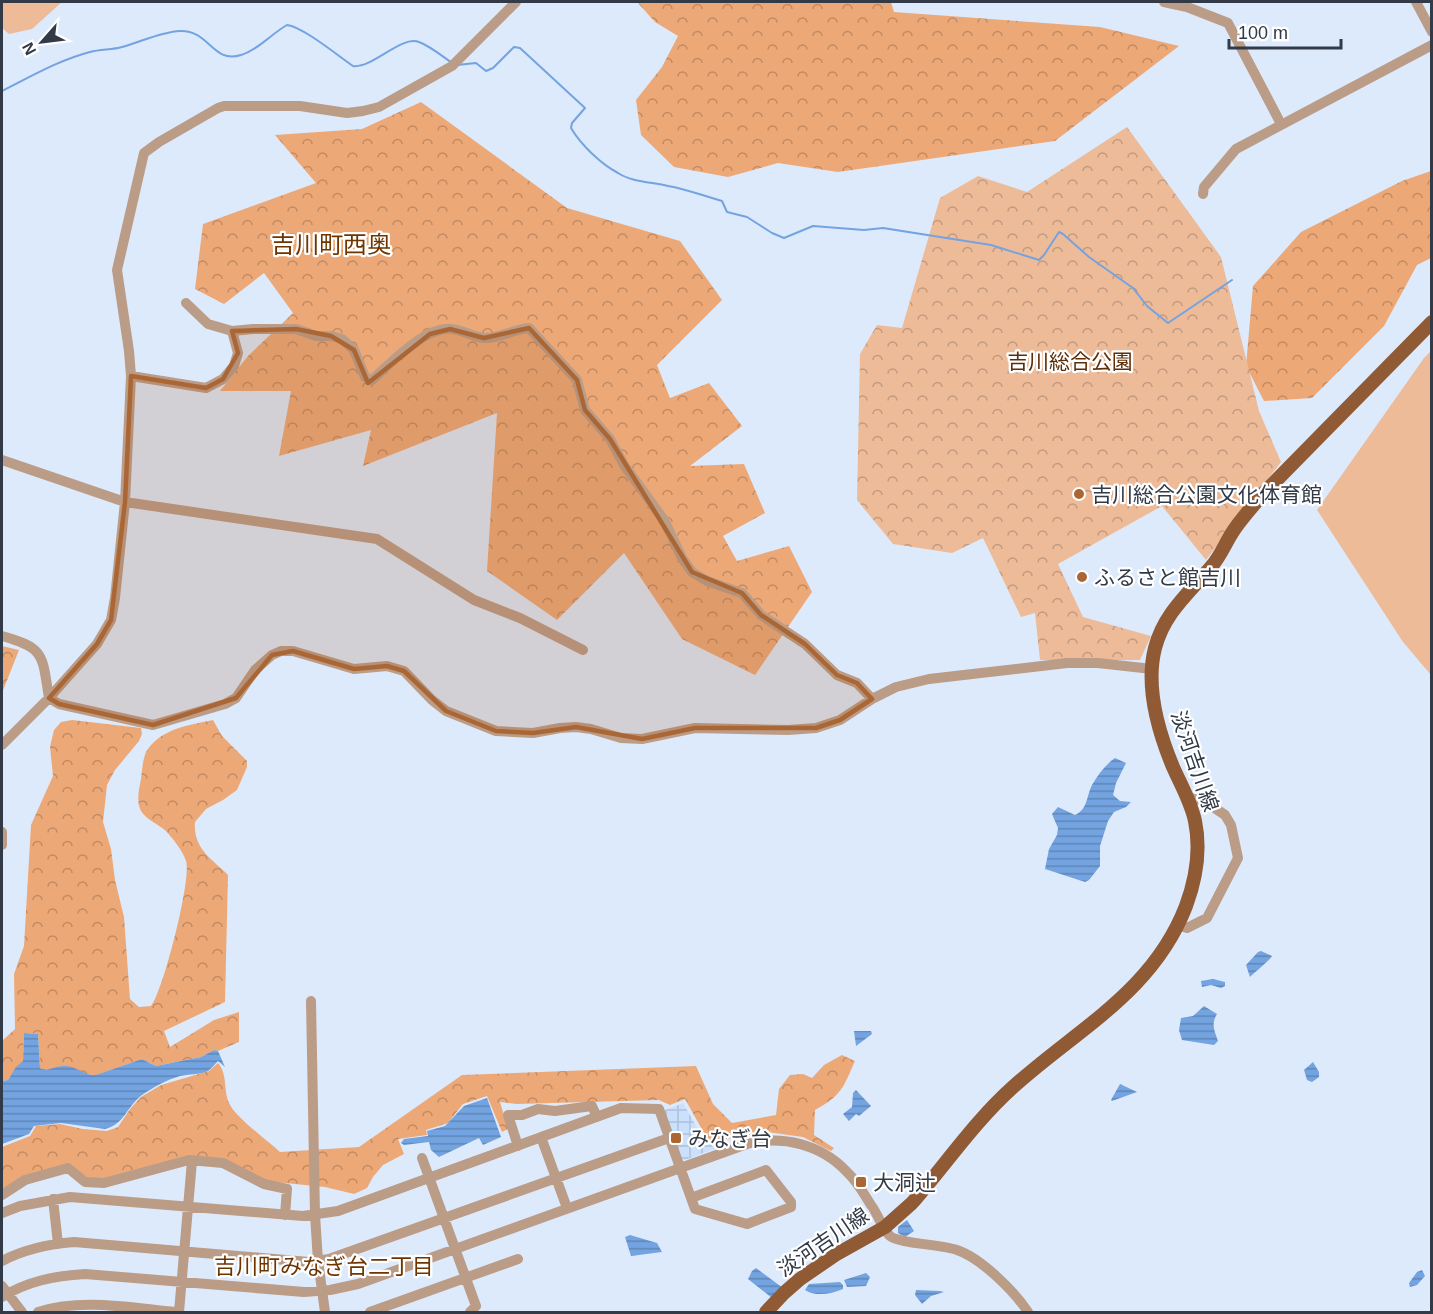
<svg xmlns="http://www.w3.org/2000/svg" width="1433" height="1314" font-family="Helvetica,'Noto Sans JP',sans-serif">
<defs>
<pattern id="industrial-grid" width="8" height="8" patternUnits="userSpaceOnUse" patternTransform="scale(1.5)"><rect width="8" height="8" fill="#cae0fd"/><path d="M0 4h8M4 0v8" fill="none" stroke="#aec1da"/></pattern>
<pattern id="forest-crowns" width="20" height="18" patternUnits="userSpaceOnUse" patternTransform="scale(1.5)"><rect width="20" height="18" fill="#eda877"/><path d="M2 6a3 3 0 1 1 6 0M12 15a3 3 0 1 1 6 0" fill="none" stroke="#c18a63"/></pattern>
<pattern id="park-crowns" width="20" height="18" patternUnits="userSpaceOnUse" patternTransform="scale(1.5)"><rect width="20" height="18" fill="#eb9"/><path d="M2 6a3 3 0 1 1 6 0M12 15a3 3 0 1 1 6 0" fill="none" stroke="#c1997f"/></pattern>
<pattern id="water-rules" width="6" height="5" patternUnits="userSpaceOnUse" patternTransform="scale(1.5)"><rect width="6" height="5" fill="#73a3e0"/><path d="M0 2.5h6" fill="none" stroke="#5f86b7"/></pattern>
</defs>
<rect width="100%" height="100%" fill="#ddeafc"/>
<path fill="url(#industrial-grid)" d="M683,1103L703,1138L711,1144L714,1149L685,1160L681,1158L663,1111Z"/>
<path fill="#eb9" d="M2,2H62L32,29L9,34L2,28Z
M1431,351V675L1403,642L1317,510L1424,358Z"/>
<path fill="url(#forest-crowns)" d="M637,2H891L894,12L1100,27L1179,46L1055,141L838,172L778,163L728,177L674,167L641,135L636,100L662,67L678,36L655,22Z
M421,102L567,208L680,241L722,300L657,365L670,398L709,383L742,426L690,466L744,464L765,513L723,536L737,561L789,546L812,592L755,675L682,639L624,553L557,620L487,571L497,413L363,466L371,430L279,456L291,391H220L248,356L293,313L264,273L224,304L195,289L203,224L316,183L275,135L362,129Z
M1431,171V258L1417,265L1384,326L1312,398L1264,401L1246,366L1253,286L1301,232L1402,181Z
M2,646L19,650L2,693Z
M72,720L141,728L142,734L139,741L115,770L107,785L103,822L111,849L115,880L124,917L130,999L139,1007L151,1006C163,992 192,878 186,861C183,851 173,839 166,831C158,824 147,820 141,811C136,802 139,789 141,779C142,771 143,755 148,749C163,728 190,725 213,720L222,736L247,761V767L237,790L223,800L206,809L195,822C193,849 212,859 228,875L225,1002L164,1031L170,1047L214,1020L239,1012V1042L218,1051L214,1050L201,1057L156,1066L142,1059L97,1075C85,1076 76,1068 64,1067C55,1066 49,1072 40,1068L38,1034L24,1033L23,1061L16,1068L8,1080L2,1081V1041L15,1029L14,974L24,946L31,825L53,776L50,747L54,730L61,722Z
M842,1055L855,1061C843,1088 842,1095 815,1110L814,1135L834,1148L831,1151L803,1137L767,1132L709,1142L685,1099L670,1105L659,1100L517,1104L500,1102L508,1129L502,1132L487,1096L463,1104L448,1123L426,1130L427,1135L398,1139L404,1154L383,1165L373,1177L367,1188L354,1194L325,1187L265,1181L224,1159L103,1179H88L69,1164L2,1192V1147L30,1136L36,1126L60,1124L83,1129L107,1131L118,1127L130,1109L141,1097L161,1085L209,1071L218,1063C228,1075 223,1089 229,1103C235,1117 267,1140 280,1152L359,1147L462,1075L696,1066L713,1104L732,1123L776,1115L779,1089L790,1075L803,1074L812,1078L824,1065Z"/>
<path fill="url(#park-crowns)" d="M1127,127L1221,257L1259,411L1281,462L1206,560L1162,506L1058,564L1083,617L1151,636L1140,660H1040L1035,613L1021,617L983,538L952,553L893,544L857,500L860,354L877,325L902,328L940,198L978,176L1027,192Z"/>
<path fill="url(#water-rules)" d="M1115,758L1126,763L1116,783L1113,795L1120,801L1131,802L1126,807L1114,812L1108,821L1100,846V866L1089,880L1085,882L1045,869L1049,849L1057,835L1058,828L1052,814L1058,807L1075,815C1088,809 1086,797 1092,785C1098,775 1105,765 1115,758Z
M1261,951L1272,956C1269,961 1255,972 1250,977L1246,965L1258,952Z
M1213,979L1225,982V986L1221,988L1211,985L1202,987L1201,981Z
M1204,1006L1217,1014C1211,1024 1214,1030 1218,1041L1214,1045L1182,1040L1179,1030L1181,1018L1193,1016Z
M854,1031H871L872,1034L856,1046Z
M24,1033L38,1034L40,1068C49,1072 54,1066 64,1066C76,1065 84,1076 96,1075L142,1059L156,1066L201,1057L214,1050L218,1051L225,1067L218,1061C215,1064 211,1069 208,1071C200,1075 188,1074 180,1076C166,1080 154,1087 142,1095C127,1106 124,1125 105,1129L61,1123L34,1126L29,1134L2,1144V1081L8,1080L16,1067L23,1061Z
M1313,1062L1319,1072V1077L1312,1082L1307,1080L1304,1070Z
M1120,1084L1137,1092L1112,1101L1111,1100Z
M856,1090L871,1106L859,1116L856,1114L849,1121L843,1114L852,1107L853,1093Z
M487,1098L501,1137L483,1145L479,1138L439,1157L431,1150L429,1142L404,1145L401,1143L404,1139L428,1136L427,1131L445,1126L464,1106Z
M907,1220L914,1231L905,1237L898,1233V1227Z
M630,1235L657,1243L662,1252L631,1256L625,1237Z
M756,1268L783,1288L772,1298L748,1279L752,1271Z
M1422,1270L1425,1276L1417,1285L1410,1287L1409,1283L1417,1272Z
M866,1273L870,1277L866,1286L847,1287L844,1280Z
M840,1282L843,1285V1289C831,1294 816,1297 805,1290L809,1284Z
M916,1290L940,1291L944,1292L931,1296L922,1304L915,1295Z"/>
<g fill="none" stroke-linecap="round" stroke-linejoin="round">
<path stroke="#73a3e0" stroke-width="2" d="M457,65L476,63L486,71L493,68L514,47L520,48L585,108L572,123L571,128C581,145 601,164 618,173C632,182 651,182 668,186C686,189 704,196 722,201L727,212L747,217L772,233L784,238L813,226L864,230L883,228L991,245L1039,260L1044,255L1059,232L1063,234L1089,257L1133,288L1147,306L1168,323L1232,280
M2,91C30,77 59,60 90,52C101,49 112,50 122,47C141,42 160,32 180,31C210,30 212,64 241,55C258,50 271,34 287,25C303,27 337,55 353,66C372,69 401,35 419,42C430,46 442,56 452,63"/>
<path stroke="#bb9c87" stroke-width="10" d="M1164,2L1187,7L1228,23L1281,124
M1416,2L1432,32
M1203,194L1204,187L1236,149L1432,45
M186,303L208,324L232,331
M131,376L206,388L223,379L234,366L238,353L232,331L253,329H296L316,336H331L342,339L354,350L365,377L372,380C391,363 425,326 452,329C463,330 473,337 484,338C500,339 513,329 529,328L577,380L585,410L610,439L624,465L664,520L682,558L692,572L707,581L742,593L761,615L805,644L837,675L857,683L872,699
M2,460L125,502L377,539L474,600L520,618L583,650
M2,636C46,648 42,656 49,698L59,704L153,725L225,704L236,698L255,670L272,655L281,651H293L354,669L387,666L404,671L432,700L446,711L496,731L533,733L560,728L576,727L591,729L621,738L642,739L695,728L788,730L816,728L840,720L872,699L896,687L929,679L1067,663H1098L1152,669
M2,745L49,698L97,644L111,620L115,598L125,502L131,376L129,351L117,270L144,153L159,142L218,108L224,106H300L347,113L363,111L379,107L452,66L516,2
M2,832V845
M1178,925L1187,928L1207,918L1238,858L1231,825L1225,815L1206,802L1191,798L1188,799
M311,1001L315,1215L318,1261L325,1312
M541,1137L567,1208
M518,1146L508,1115H522L538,1109L555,1111L592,1106L597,1117
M422,1158L476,1306L470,1312
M2,1195L25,1180L68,1168L85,1182L104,1183L189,1160L223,1163L264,1184L287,1189L285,1215
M53,1199L58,1244
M2,1213L20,1206L70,1197L303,1216L338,1211L621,1108L659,1109C671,1142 683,1176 695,1209L747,1224L791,1207V1202L766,1170L691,1198
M2,1261C25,1249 48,1244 74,1242L309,1262L329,1259L669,1138
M2,1286L22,1312
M2,1297C28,1281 54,1276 85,1274L304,1292L330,1290L358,1284L747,1144C782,1135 821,1144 847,1172C857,1181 864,1194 871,1205C878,1214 882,1229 890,1236C897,1243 944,1245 957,1250C981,1258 1014,1291 1028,1312
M38,1312C82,1298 131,1308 176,1312
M179,1312L192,1161
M370,1312L518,1259"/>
<path stroke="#905a34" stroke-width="14" d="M766,1312L784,1293L800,1279L835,1255L885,1227L912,1203C946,1164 975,1121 1013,1087C1077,1029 1153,992 1186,906C1196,879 1201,850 1195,821C1191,802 1181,785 1173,767C1158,731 1145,687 1155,648C1164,613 1189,593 1211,567C1220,557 1225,544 1232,533C1240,520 1251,509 1260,497L1432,322"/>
</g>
<path fill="#aa6735" fill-opacity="0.2" stroke="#aa6735" stroke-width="4.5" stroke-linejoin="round" d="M529,328L577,380L585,410L610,439L692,572L742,593L761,615L805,644L837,675L857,683L872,699L840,720L816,728H695L642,739L576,727L533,733L496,731L446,711L404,671L387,666L354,669L293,651L272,655L236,698L153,725L59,704L49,698L97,644L111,620L125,502L131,376L206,388L223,379L238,353L232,331L296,329L331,336L354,350L368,383L430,334L450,329L484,338Z"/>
<g fill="#aa6735" stroke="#fff" stroke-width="2">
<circle cx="1079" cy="494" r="6"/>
<circle cx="1082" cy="577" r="6"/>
<rect x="670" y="1132" width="12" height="12" rx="3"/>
<rect x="855" y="1176" width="12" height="12" rx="3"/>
</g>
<g text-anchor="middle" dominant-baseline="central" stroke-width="4.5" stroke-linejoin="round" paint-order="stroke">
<g font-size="21" fill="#5c2f09" stroke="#fff">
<text x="1070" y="361">吉川総合公園</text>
</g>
<g font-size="21" fill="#313a46" stroke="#fff" text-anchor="start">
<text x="1091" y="494">吉川総合公園文化体育館</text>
<text x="1094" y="577">ふるさと館吉川</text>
<text x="688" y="1138">みなぎ台</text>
<text x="873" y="1182">大洞辻</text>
</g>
<g font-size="21" fill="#313a46" stroke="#fff">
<text transform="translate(1195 761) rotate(71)">淡河吉川線</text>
<text transform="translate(823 1242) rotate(-34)">淡河吉川線</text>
</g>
<g font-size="22" fill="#6e3500" stroke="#fff">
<text x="324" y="1266">吉川町みなぎ台二丁目</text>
</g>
<g font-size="24" fill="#6e3500" stroke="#fff">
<text x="331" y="244">吉川町西奥</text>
</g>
</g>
<rect width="1433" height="1314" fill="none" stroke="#313a46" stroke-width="6"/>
<g transform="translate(42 42) rotate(242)" stroke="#ffffff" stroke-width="4.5" paint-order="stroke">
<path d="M0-4.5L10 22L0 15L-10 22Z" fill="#313a46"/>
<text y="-9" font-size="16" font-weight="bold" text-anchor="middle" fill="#313a46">N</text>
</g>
<path d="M1229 39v9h112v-9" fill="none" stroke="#313a46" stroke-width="3"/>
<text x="1238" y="39" font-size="18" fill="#313a46" stroke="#ffffff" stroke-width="4.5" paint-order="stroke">100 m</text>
</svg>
